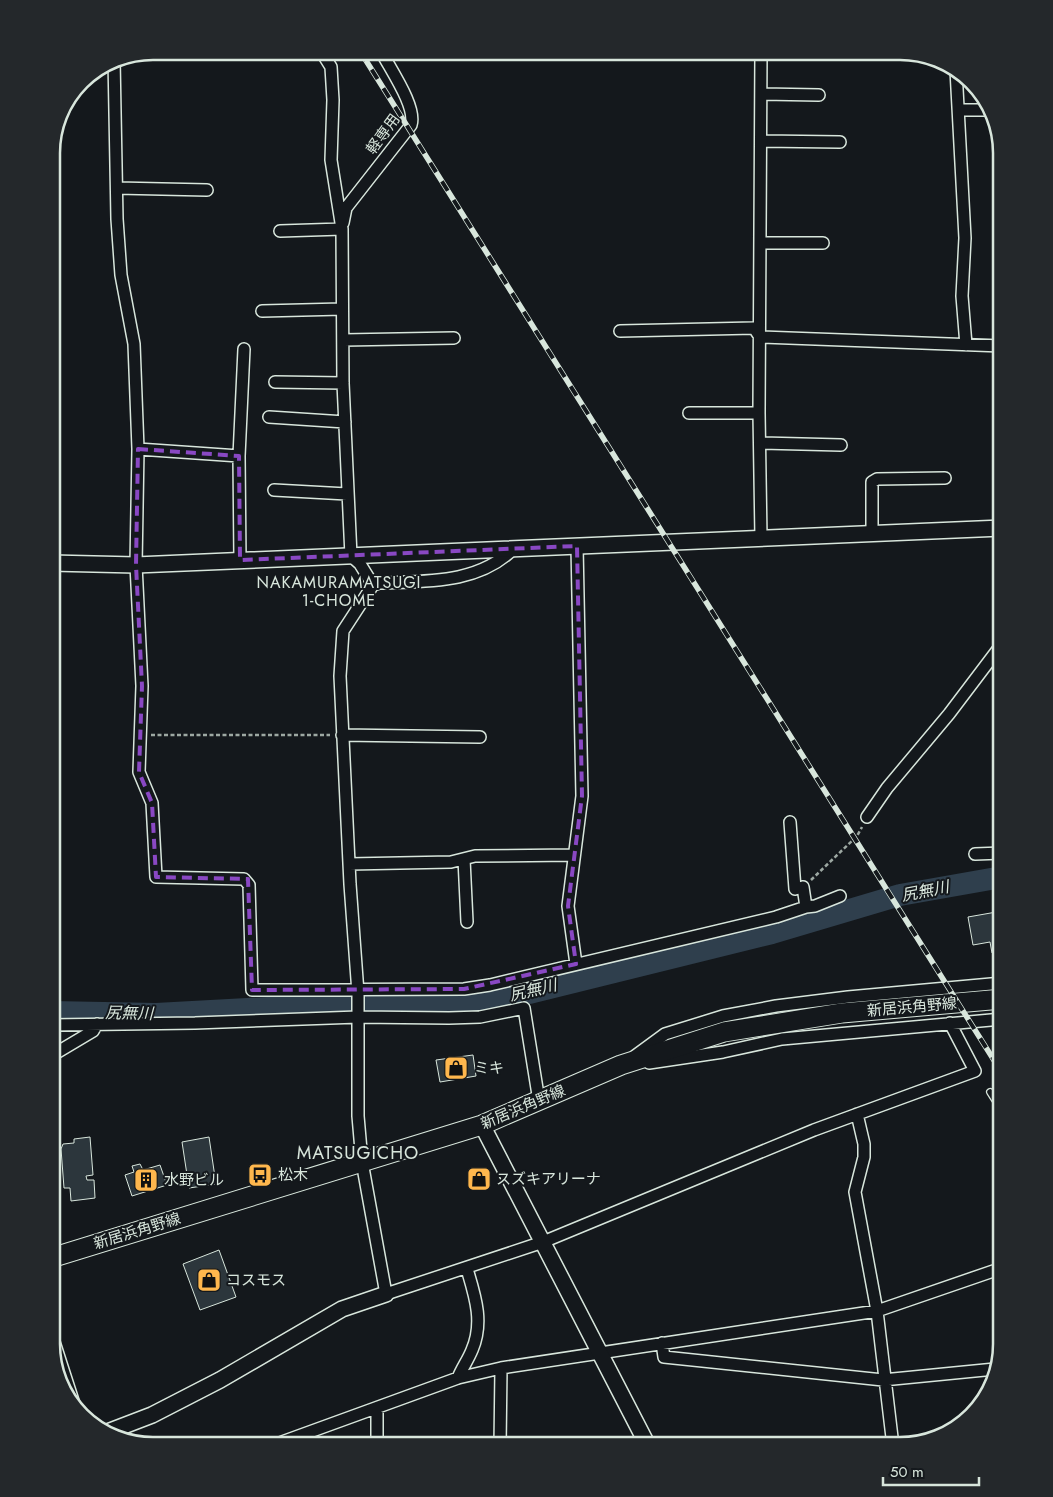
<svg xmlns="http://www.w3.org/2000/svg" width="1053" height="1497" font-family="Jost,'Noto Sans JP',sans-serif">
<rect width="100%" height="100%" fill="#14181c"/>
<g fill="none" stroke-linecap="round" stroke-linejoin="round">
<path stroke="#2f3f4d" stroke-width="22" d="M51,1012L156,1014L322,1005L476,1003L529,993L772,933L900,895L1002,877"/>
</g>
<path fill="#2c363c" stroke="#d8e6dc" d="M1002,911V952L992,953L990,942L973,945L968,917Z
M473,1055L476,1076L440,1082L436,1060Z
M90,1137L93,1175L86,1176L87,1180H94L95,1198L71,1201L70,1188H64L61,1149L63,1144L74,1143V1139Z
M209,1137L216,1184L189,1188L182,1142Z
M140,1164L143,1170L160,1165L167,1185L132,1196L125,1175L134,1172L132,1166Z
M219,1250L236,1297L200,1310L183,1264Z"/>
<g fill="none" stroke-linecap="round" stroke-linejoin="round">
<g stroke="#d8e6dc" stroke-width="8">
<path id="service" d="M990,1092L1002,1111"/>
</g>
<g stroke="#d8e6dc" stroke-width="14">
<path id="minor" d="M321,51L331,67L333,100L331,160L342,229L343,383L351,556L360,564L373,585L343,631L340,676L350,884L358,993V1116L362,1162L386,1294L543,1242L814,1130L975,1071L950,1023
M114,59L117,219L121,275L134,344L135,370L138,449L136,565L142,686L139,772L152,803L156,877L244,879L249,885L252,990L464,989L490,985L776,917L806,907L803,887L795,889L790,822
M956,70L965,238L962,296L966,345
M762,94L819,95
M959,110H990
M762,141L840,142
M117,188L207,190
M343,223L346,208L411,125C417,107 390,69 381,51
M280,231L342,229
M761,243H823
M262,311L342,309
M620,331L754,328L760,337L1002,346
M344,340L454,338
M275,382L343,383
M689,413H759
M269,417L345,422
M760,443L841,445
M138,449L239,456
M274,490L347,494
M872,533V482L877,479L945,478
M761,538L759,413L761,51
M240,560L239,456L244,349
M373,585L379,583C426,581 478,584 513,549
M342,735L480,737
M867,817L887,788L949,714L1002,644
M975,854L1002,853
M464,859L467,922
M349,864L451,862L475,856L573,855
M806,907L815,906L840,896
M576,964L568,906L582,796L577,546
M51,1025L195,1023L358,1017L449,1018L480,1017L524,1008L539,1101
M51,1056L93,1031L97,1024
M635,1056L665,1034L723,1016L776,1006L848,997L1002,983
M649,1063L723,1052L782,1039L1002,1019
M857,1114L864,1144V1157L855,1192L877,1311L893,1446
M662,1343L664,1357L883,1380L995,1369
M458,1378C462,1368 468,1360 472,1350C484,1322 475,1296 467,1269
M377,1408V1446
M271,1446L458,1378L501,1368L877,1311L1002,1268
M500,1446L501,1368"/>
</g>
<g stroke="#d8e6dc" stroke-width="18">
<path id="tertiary" d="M51,563L136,565L1002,528
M482,1125L648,1446
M51,1339L71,1401
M105,1433L152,1415L220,1380L342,1309L386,1294"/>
</g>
<g stroke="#d8e6dc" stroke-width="21">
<path id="primary" d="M51,1258L482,1125L621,1065L724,1032L842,1013L1002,999"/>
</g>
<path stroke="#9da8a2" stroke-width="2.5" stroke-dasharray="4 2.5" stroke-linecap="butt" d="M151,735H330
M811,880L857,836L862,827"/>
<use href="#service" stroke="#14181c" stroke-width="5.5"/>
<use href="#minor" stroke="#14181c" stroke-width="11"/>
<use href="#tertiary" stroke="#14181c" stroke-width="15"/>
<use href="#primary" stroke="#14181c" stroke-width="19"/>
<g stroke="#d8e6dc" stroke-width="5.5">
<path id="rail" d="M360,51L1002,1073"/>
</g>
<use href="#rail" stroke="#14181c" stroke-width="4" stroke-dasharray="11" stroke-linecap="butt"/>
</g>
<path fill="none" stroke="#8948c3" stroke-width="4" stroke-dasharray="10 6" stroke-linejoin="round" d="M138,449L239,456L240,560L577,546L582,796L568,906L576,964L464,989L252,990L248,879L156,877L152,803L139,772L142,686L136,565Z"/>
<defs>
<g id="shop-square" transform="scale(1.25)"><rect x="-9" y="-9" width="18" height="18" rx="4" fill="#ffb74d" stroke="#14181c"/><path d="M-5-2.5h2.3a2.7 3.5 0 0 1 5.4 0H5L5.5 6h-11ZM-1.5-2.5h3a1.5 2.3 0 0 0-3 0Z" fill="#111"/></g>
<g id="bus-square" transform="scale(1.25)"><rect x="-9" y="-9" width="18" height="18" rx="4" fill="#ffb74d" stroke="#14181c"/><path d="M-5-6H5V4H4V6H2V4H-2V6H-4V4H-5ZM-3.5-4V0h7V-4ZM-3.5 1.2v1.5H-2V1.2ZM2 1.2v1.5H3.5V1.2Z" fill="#111"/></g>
<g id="building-square" transform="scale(1.25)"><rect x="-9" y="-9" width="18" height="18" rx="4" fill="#ffb74d" stroke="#14181c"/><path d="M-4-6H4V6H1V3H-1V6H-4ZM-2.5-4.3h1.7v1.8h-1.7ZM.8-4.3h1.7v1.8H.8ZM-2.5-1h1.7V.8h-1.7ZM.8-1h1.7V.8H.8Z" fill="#111"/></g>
</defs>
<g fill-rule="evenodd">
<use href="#shop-square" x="456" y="1068"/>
<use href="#bus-square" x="260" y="1175"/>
<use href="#shop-square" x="479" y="1179"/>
<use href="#building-square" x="146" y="1180"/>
<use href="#shop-square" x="209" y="1280"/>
</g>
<g text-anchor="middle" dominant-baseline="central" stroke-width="4" stroke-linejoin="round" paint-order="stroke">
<g font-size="15" fill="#d8e6dc" stroke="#14181c">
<text transform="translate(383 134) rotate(-54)">軽専用</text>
<text transform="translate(912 1007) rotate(-5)">新居浜角野線</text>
<text transform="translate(523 1107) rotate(-23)">新居浜角野線</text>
<text transform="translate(137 1231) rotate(-17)">新居浜角野線</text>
</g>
<g font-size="15" fill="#d8e6dc" stroke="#14181c" text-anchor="start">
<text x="474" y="1068">ミキ</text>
<text x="278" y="1175">松木</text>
<text x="496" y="1179">スズキアリーナ</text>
<text x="164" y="1180">水野ビル</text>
<text x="226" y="1280">コスモス</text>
</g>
<g font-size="16" letter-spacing="1" fill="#d8e6dc" stroke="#14181c">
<text x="339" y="582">NAKAMURAMATSUGI<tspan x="339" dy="18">1-CHOME</tspan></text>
</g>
<g font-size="16" font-style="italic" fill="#d8e6dc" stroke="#14181c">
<text transform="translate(925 891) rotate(-11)">尻無川</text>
<text transform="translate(533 990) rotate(-13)">尻無川</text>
<text transform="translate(129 1013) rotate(1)">尻無川</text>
</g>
<g font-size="18" letter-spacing="1" fill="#d8e6dc" stroke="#14181c">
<text x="358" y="1153">MATSUGICHO</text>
</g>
</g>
<path d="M0 0H1053V1497H0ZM153 60H900A93 93 0 0 1 993 153V1344A93 93 0 0 1 900 1437H153A93 93 0 0 1 60 1344V153A93 93 0 0 1 153 60Z" fill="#24282b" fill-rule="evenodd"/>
<path fill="none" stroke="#d8e6dc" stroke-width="2.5" d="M153 60H900A93 93 0 0 1 993 153V1344A93 93 0 0 1 900 1437H153A93 93 0 0 1 60 1344V153A93 93 0 0 1 153 60Z"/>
<path d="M883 1477v8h96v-8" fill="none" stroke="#d8e6dc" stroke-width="2.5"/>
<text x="890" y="1477" font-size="15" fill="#d8e6dc" stroke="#14181c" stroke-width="4" paint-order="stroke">50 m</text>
</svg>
